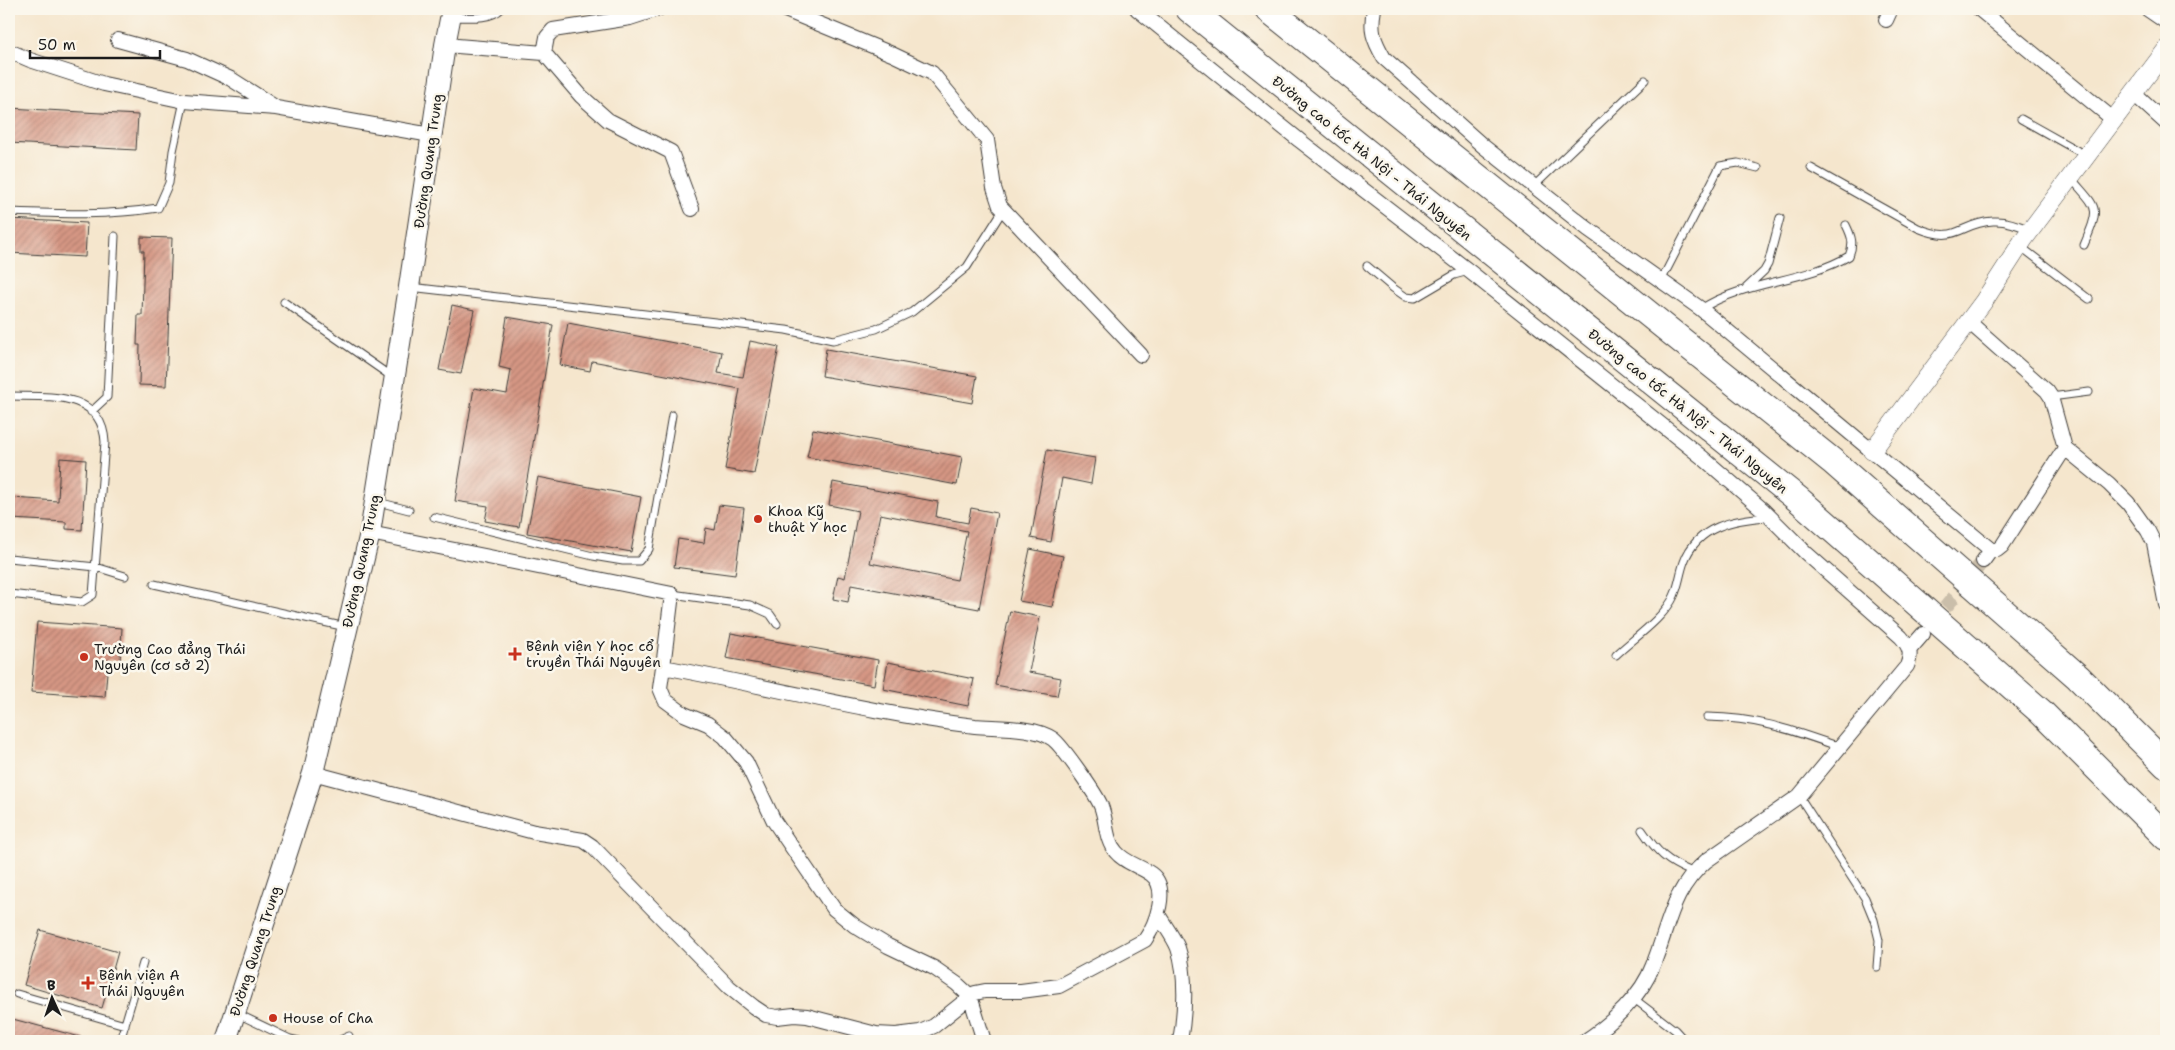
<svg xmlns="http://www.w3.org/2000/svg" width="2175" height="1050" font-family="'Shantell Sans',sans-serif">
<defs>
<pattern id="building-hatch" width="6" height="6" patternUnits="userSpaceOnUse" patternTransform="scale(1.25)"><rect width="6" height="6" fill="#d69784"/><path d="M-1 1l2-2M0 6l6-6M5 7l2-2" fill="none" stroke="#ad7a6b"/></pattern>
</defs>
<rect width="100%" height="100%" fill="#fbf7ec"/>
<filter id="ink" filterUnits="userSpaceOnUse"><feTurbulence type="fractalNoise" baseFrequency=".02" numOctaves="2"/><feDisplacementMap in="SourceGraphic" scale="10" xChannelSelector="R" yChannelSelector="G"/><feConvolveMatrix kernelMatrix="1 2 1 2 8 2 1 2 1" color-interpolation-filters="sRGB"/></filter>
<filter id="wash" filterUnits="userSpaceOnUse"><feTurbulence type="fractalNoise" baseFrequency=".0096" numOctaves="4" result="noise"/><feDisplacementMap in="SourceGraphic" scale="20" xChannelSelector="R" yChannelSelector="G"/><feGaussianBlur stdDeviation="1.12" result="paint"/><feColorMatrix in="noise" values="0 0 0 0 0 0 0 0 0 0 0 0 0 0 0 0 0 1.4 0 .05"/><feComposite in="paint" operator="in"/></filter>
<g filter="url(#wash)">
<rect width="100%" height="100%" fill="#f5e6cd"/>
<g id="blocks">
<path fill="url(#building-hatch)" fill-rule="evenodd" d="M9,108L138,115L136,150L9,143Z
M9,219L87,223L85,257L9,253Z
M141,237L172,238L166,386L139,385L140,345H137L138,315H142L144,251H141Z
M452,305L474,310L461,374L439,370Z
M507,317L553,325L519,527L485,521L488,506L455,501L474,388L507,394L511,370L499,367Z
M568,323L722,352L718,373L743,377L750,341L779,347L754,474L725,469L740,389L592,361L590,371L560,365Z
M826,349L977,376L972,403L822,376Z
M813,429L962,457L957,485L807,457Z
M1047,450L1095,458L1091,484L1062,478L1051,542L1031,538Z
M60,458L86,460L82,530L66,529V522L11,519L12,498L58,501Z
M538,477L641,497L631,552L527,533Z
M833,482L938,502L936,517L968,523L971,508L997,513L979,609L851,585L848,602L833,599L838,576L845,578L858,511L829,505ZM880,514L967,531L957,580L870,563Z
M719,505L744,508L735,575L674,567L678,539L704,543L706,528L715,530Z
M1030,549L1063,556L1052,607L1019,601Z
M1010,611L1040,617L1029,672L1061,678L1057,696L995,685Z
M37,622L122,628L120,661L108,660L105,697L31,692Z
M731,633L878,660L874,685L726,658Z
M888,662L974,679L968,706L883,689Z
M40,930L118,952L102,1008L24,985Z
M9,1018L84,1038V1041H9Z"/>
</g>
</g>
<g filter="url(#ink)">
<use href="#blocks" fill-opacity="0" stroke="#3d3a37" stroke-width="1"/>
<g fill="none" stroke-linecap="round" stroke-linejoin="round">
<path stroke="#cabeaa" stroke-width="14" stroke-dasharray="14 7" stroke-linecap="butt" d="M1932,624L1983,561"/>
<g stroke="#3d3a37" stroke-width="9">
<path id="service" d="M452,17C467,17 490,20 501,9
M2021,119L2087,156
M1811,168L1918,228C1959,245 1958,223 1993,221C2006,220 2019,225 2030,230
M2071,178C2098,210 2101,205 2084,245
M1535,185L1645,80
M9,212C60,214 107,216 158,208L169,183L173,151L184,101
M2020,246L2089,299
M1367,266L1393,288L1406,297L1415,298L1454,275L1469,271
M1661,281L1720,166L1738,163L1758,168
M410,287L786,330L833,340L876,329L912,312L967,267L1003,210
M1746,288L1764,271L1768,264L1780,218
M284,302L392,377
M1701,309C1746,280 1803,283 1849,256C1854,244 1852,237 1846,225
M9,396C46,397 102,390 105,442L93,595L82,602L9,594
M2051,397L2089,392
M91,412L107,397L115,236
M378,502L409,510
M434,517L593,556L623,561H639L649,549L672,415
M9,558L96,567L125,576
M154,584L346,627
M672,594L750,605L770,614L777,624
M1616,655C1633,639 1665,617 1674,596C1679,585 1680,573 1684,562C1697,526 1734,519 1769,517
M1707,717C1760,718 1791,730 1840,747
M1799,796L1865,898L1874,920L1879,940L1877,967
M1642,830C1657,852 1667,862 1692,872
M17,994L125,1025
M1633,998L1675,1030L1685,1041
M238,1014L290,1039L299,1041
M120,1041L143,963
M338,1041L349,1036"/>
</g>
<g stroke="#3d3a37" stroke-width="16">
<path id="minor" d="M783,9L892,54L932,73L987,140L994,188L1000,206L1141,355
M1137,9L1299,140L1469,271L1703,458L1762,509L1806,553L1901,637C1910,647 1912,654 1907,666L1799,796L1706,861C1671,891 1669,926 1653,965C1642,996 1611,1024 1585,1041
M1374,9C1370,30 1373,39 1384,58L1483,146L1588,229L1701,309L1991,550H1997L2002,546L2065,448
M1979,9L2114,120
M2147,9L2166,22
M1886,20L1891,9
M118,40L187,59L231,79L275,107
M445,45L544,53L547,37L553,30L630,18L658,9
M9,51L30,60L104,84L184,101L276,108L431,135
M544,53L581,96L608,120L671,152L692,209
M2133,93L2166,123
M1969,322L2047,391L2051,397L2065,448L2109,484L2128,503L2148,531L2154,543L2166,605
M1983,561L1991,550
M1910,649L1923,634
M663,667L660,688L665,700L684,714L708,724L725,737L746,762L774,821L834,909L855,926L888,946L934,968L957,984L970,996L984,1041
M313,773L534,832L583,840L592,846L729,987L754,1007L766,1015L777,1017L794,1015L807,1016L876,1034L896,1035L920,1032L934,1026L975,993L985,991H1021L1059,986L1145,940C1156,924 1170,888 1151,874C1140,866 1125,863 1116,852C1105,840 1107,821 1101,806C1096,794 1063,747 1053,739C1035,726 997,728 975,726C870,713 767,686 663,667L672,594L370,533
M1158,914C1164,925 1173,936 1178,948C1187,974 1185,1014 1180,1041"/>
</g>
<g stroke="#3d3a37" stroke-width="19">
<path id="tertiary" d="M1872,451L1984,301L2024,239L2166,50"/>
</g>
<g stroke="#3d3a37" stroke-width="22">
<path id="secondary" d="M226,1041L313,773L370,533L409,287L445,45L452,9"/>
</g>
<g stroke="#3d3a37" stroke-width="28">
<path id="motorway" d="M1189,9L1799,500L2040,711L2166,837
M1268,9L1832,461L2078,677L2166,765"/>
</g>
<use href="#service" stroke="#fff" stroke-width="7"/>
<use href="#minor" stroke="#fff" stroke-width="14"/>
<use href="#tertiary" stroke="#fff" stroke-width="18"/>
<use href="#secondary" stroke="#fff" stroke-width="20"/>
<use href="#motorway" stroke="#fff" stroke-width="26"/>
</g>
</g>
<g fill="#c8321e" stroke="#fbf7ec" stroke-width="2">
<circle cx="758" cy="519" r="5"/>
<path d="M512.5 646.5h5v5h5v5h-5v5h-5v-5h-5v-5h5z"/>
<circle cx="84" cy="657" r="5"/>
<path d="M85.5 975.5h5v5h5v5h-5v5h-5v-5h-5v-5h5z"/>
<circle cx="273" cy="1018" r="5"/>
</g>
<g text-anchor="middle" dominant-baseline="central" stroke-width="5" stroke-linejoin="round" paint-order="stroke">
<g font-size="14" fill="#1c1c1c" stroke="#fbf7ec">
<text transform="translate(1372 158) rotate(39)">Đường cao tốc Hà Nội - Thái Nguyên</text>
<text transform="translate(428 161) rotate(-82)">Đường Quang Trung</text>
<text transform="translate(1688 411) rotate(39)">Đường cao tốc Hà Nội - Thái Nguyên</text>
<text transform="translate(361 561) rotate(-78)">Đường Quang Trung</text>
<text transform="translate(255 951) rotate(-72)">Đường Quang Trung</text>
</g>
<g font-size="14" fill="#1c1c1c" stroke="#fbf7ec" text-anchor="start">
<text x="768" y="511">Khoa Kỹ<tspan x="768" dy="16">thuật Y học</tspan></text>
<text x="526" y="646">Bệnh viện Y học cổ<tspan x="526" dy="16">truyền Thái Nguyên</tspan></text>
<text x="94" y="649">Trường Cao đẳng Thái<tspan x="94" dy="16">Nguyên (cơ sở 2)</tspan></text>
<text x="99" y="975">Bệnh viện A<tspan x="99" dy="16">Thái Nguyên</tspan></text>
<text x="283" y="1018">House of Cha</text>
</g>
</g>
<rect width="2175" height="1050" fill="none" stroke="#fbf7ec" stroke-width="30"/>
<g transform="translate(52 998) rotate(357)" stroke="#fbf7ec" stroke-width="4" paint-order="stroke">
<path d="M0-4L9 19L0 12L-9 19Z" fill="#1c1c1c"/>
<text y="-8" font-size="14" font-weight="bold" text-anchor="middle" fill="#1c1c1c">B</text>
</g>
<path d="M30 50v8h130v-8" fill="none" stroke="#1c1c1c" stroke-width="2.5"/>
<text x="38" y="50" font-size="15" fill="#1c1c1c" stroke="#fbf7ec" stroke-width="4" paint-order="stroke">50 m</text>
</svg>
